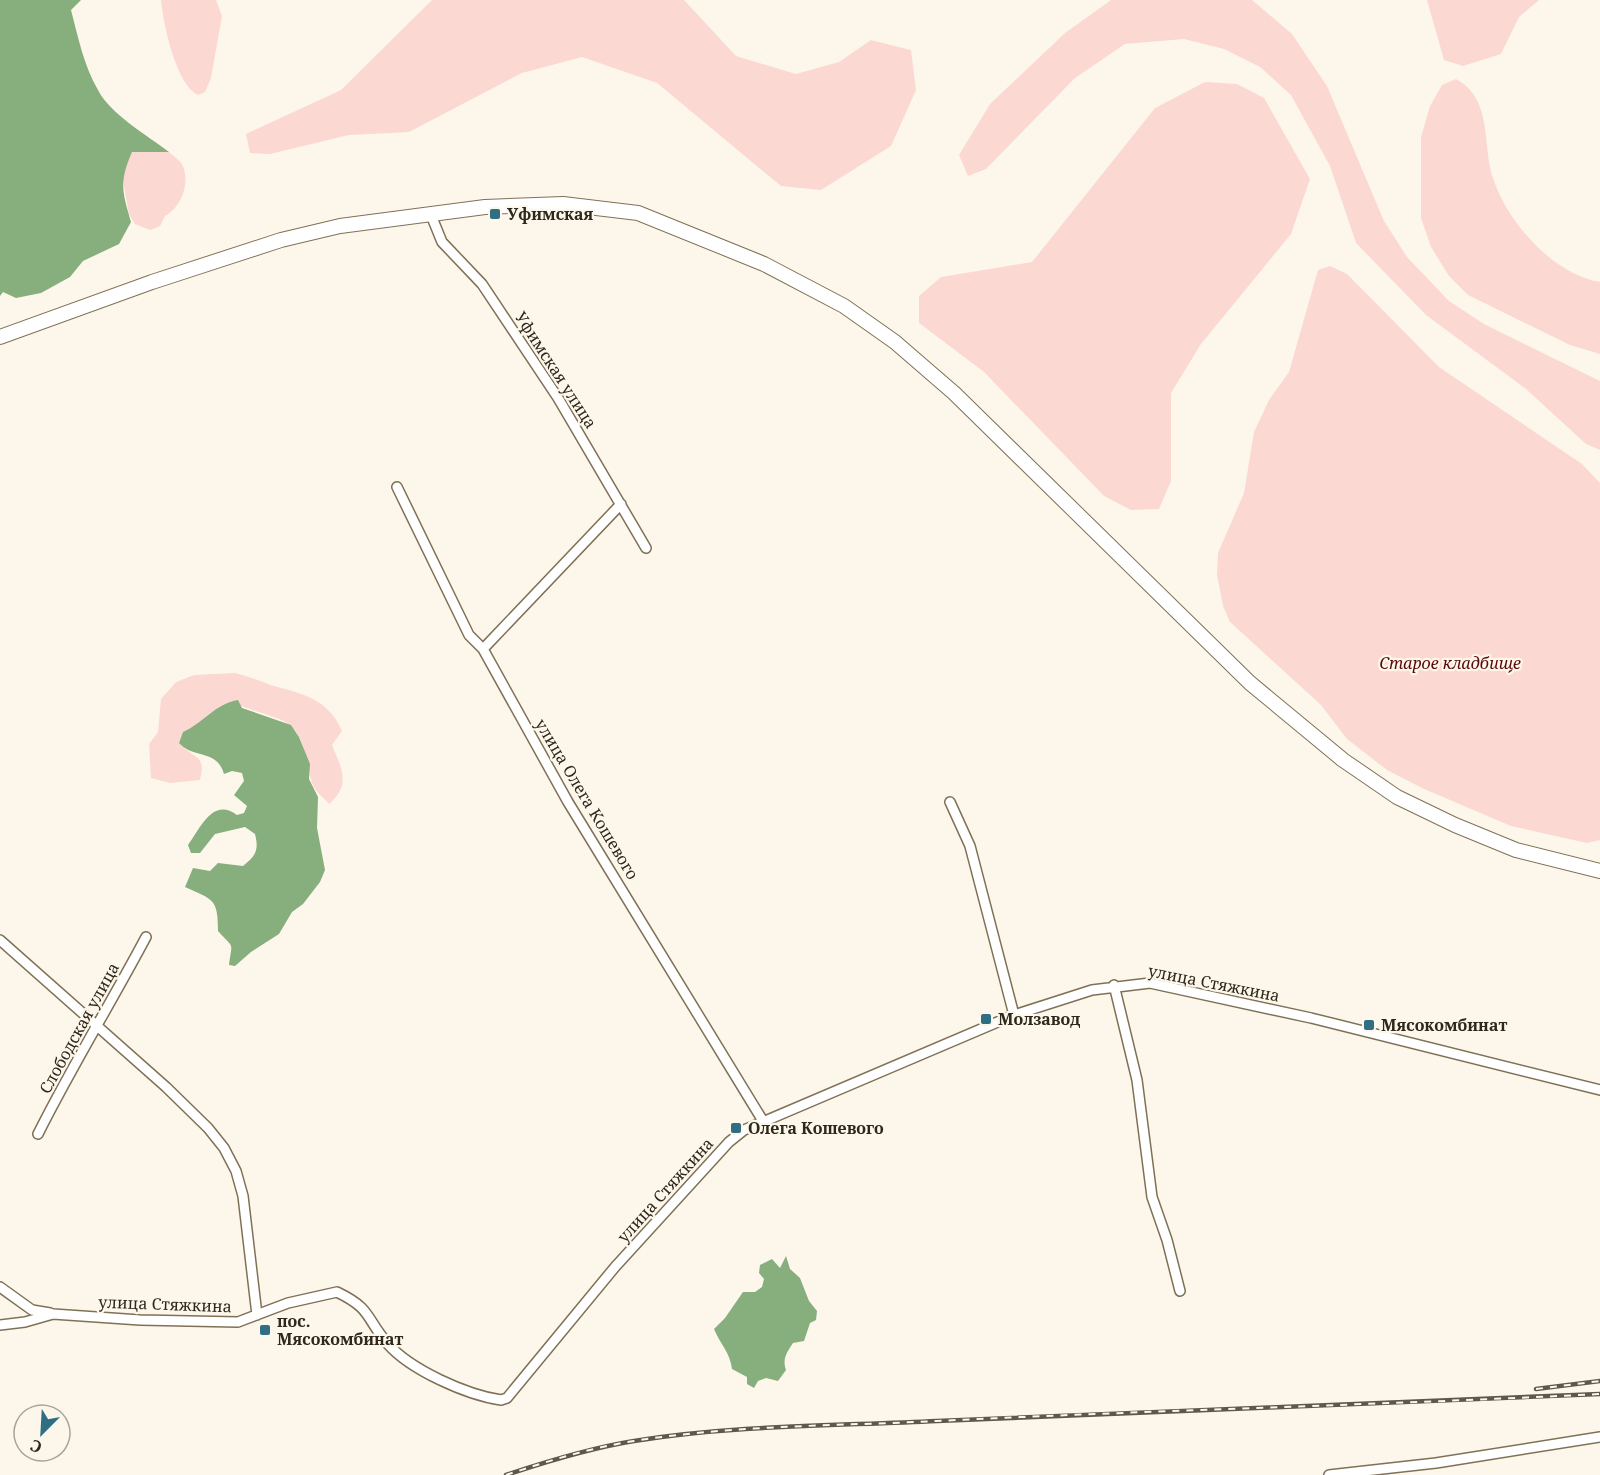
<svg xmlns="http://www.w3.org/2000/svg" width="1600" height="1475" font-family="'Noto Serif',serif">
<rect width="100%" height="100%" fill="#fdf7eb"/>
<path fill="#fcd8d3" d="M161,0H216L222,16L211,78L205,92L198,95C176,85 163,23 161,0Z
M432,0H684L736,56L796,74L839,62L871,40L911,50L916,90L891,146L821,190L781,186L657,83L582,57L522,73L409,132L349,135L270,154L250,153L246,134L341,90Z
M1111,0H1252L1292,34L1327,86L1384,221L1407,257L1449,301L1484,324L1600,381V450L1586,444L1526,389L1426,315L1356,243L1330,166L1291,95L1260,67L1224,49L1184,39L1125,44L1075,78L986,169L968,176L959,155L990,104L1065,33Z
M1427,0H1539L1519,17L1501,54L1463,66L1444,60Z
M1456,79C1493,99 1482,144 1493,178C1507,222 1553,274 1600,282V354L1570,345L1468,295L1449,276L1431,247L1421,218V137L1430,106L1442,85Z
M1205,82L1237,84L1264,98L1310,179L1291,234L1201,344L1171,393V481L1159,509L1131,510L1104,496L984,372L919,323V296L941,277L1032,262L1155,108Z
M132,152H169C173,156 180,160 183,166C190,184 181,208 165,216L160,226L150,230L135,224L129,214L122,175Z
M1330,266L1347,274L1439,367L1582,464L1600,483V840L1587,843L1511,826L1424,789L1387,770L1347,739L1321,705L1230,622L1223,606L1217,575L1218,553L1244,493L1254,432L1269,400L1289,372L1318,270Z
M235,673C248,676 259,681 271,685C302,694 328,698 342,731L332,745C341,768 352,784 329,804C325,799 317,793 314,787C305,770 308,741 291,726C281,716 247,711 232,701L195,727L183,732L179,743C193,759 207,754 200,780L170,783L151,778L149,744L158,732L161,699L176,682L194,675Z"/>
<path fill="#86af7d" d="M0,0H81L71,10C78,37 84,66 98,90C111,115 147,135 169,152H132C119,182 122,191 131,222L119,244L83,261L70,277L41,293L16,298L3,292L0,296Z
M238,700L242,708L291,725L299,737L310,764L309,779L318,797L317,828L325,870L320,882L303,904L292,912L279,934L251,952L235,966L229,965C232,940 235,950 218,931C218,898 213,900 185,887L193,868L210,871L218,863L243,866C256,856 259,850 255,834L245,827L215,834L200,853H191L188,845C201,827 213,797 237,815L244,813L247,806L234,795L244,781L242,773L232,771L224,774C217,749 193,759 179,743L183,732C202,724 216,703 238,700Z
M786,1256L790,1269L800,1278L809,1301L817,1311L816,1320L810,1323L804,1341L793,1343C787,1352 782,1359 786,1370L778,1381L766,1378L758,1381L754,1388L747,1384V1377L732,1369C730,1352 720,1344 714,1329L725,1318L743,1292H755L762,1287L764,1279L759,1273L760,1265L772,1259L780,1268Z"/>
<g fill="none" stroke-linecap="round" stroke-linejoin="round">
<g stroke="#7f7156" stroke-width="12">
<path id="street" d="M431,215L442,242L482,284L558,398L646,548
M397,487L469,635L483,649L568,802L763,1121
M483,649L621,504
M950,802L970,846L1014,1015
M0,940L166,1087L208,1128L224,1148L236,1171L243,1196L257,1315
M1114,985L1137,1080L1152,1197L1167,1240L1180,1291
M38,1134C72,1066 111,1003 146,937
M0,1287L32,1310L50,1313
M0,1325L25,1322L53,1314L140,1320L238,1322L288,1303L337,1292C372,1309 365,1317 387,1343C410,1370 467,1395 501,1400L507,1398L615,1267L729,1142L744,1130L1014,1015L1092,990L1150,983L1311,1018L1600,1090
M1329,1475L1436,1463L1600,1437"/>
</g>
<g stroke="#7f7156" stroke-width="16">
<path id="primary" d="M0,337L152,282L281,240L340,226L485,207L563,204L638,213L764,264L844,306L895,342L954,393L1250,683L1343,760L1397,797L1455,825L1516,850L1600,871"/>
</g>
<use href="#street" stroke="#fff" stroke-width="9"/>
<use href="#primary" stroke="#fff" stroke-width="14"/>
<g stroke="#5d574c" stroke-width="4.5">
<path id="rail" d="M1536,1389L1600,1381
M506,1475C548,1461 590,1448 634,1441C734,1425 837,1426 937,1421C1158,1410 1379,1405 1600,1394"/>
</g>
<use href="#rail" stroke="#fdf7eb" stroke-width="2" stroke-dasharray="7" stroke-linecap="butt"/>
</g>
<g fill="#306e84" stroke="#fdf7eb" stroke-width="2">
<rect x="489" y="208" width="12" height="12" rx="3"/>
<rect x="980" y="1013" width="12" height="12" rx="3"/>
<rect x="1363" y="1019" width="12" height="12" rx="3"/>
<rect x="730" y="1122" width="12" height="12" rx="3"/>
<rect x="259" y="1324" width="12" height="12" rx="3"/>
</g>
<g text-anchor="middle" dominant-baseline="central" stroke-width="4.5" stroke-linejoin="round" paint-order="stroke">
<g font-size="16" font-weight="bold" fill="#2d271c" stroke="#fdf7eb" text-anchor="start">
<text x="507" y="214">Уфимская</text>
<text x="998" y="1019">Молзавод</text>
<text x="1381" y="1025">Мясокомбинат</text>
<text x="748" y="1128">Олега Кошевого</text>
<text x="277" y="1321">пос.<tspan x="277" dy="18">Мясокомбинат</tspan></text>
</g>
<g font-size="16" fill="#2d271c" stroke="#fdf7eb">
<text transform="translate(556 370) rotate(57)">Уфимская улица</text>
<text transform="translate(587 799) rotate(59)">улица Олега Кошевого</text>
<text transform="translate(1214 983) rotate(11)">улица Стяжкина</text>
<text transform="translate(79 1028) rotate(-61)">Слободская улица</text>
<text transform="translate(665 1190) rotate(-48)">улица Стяжкина</text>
<text transform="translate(165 1304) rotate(2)">улица Стяжкина</text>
</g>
<g font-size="16" font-style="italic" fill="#5a0709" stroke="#fdf7eb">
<text x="1450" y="663">Старое кладбище</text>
</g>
</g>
<g transform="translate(42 1433) rotate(204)"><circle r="28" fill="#fdf7eb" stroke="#aaa498" stroke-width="1.5"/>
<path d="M0-4.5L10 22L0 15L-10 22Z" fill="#306e84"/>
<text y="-9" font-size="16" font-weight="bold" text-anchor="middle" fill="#2d271c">С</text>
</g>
</svg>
